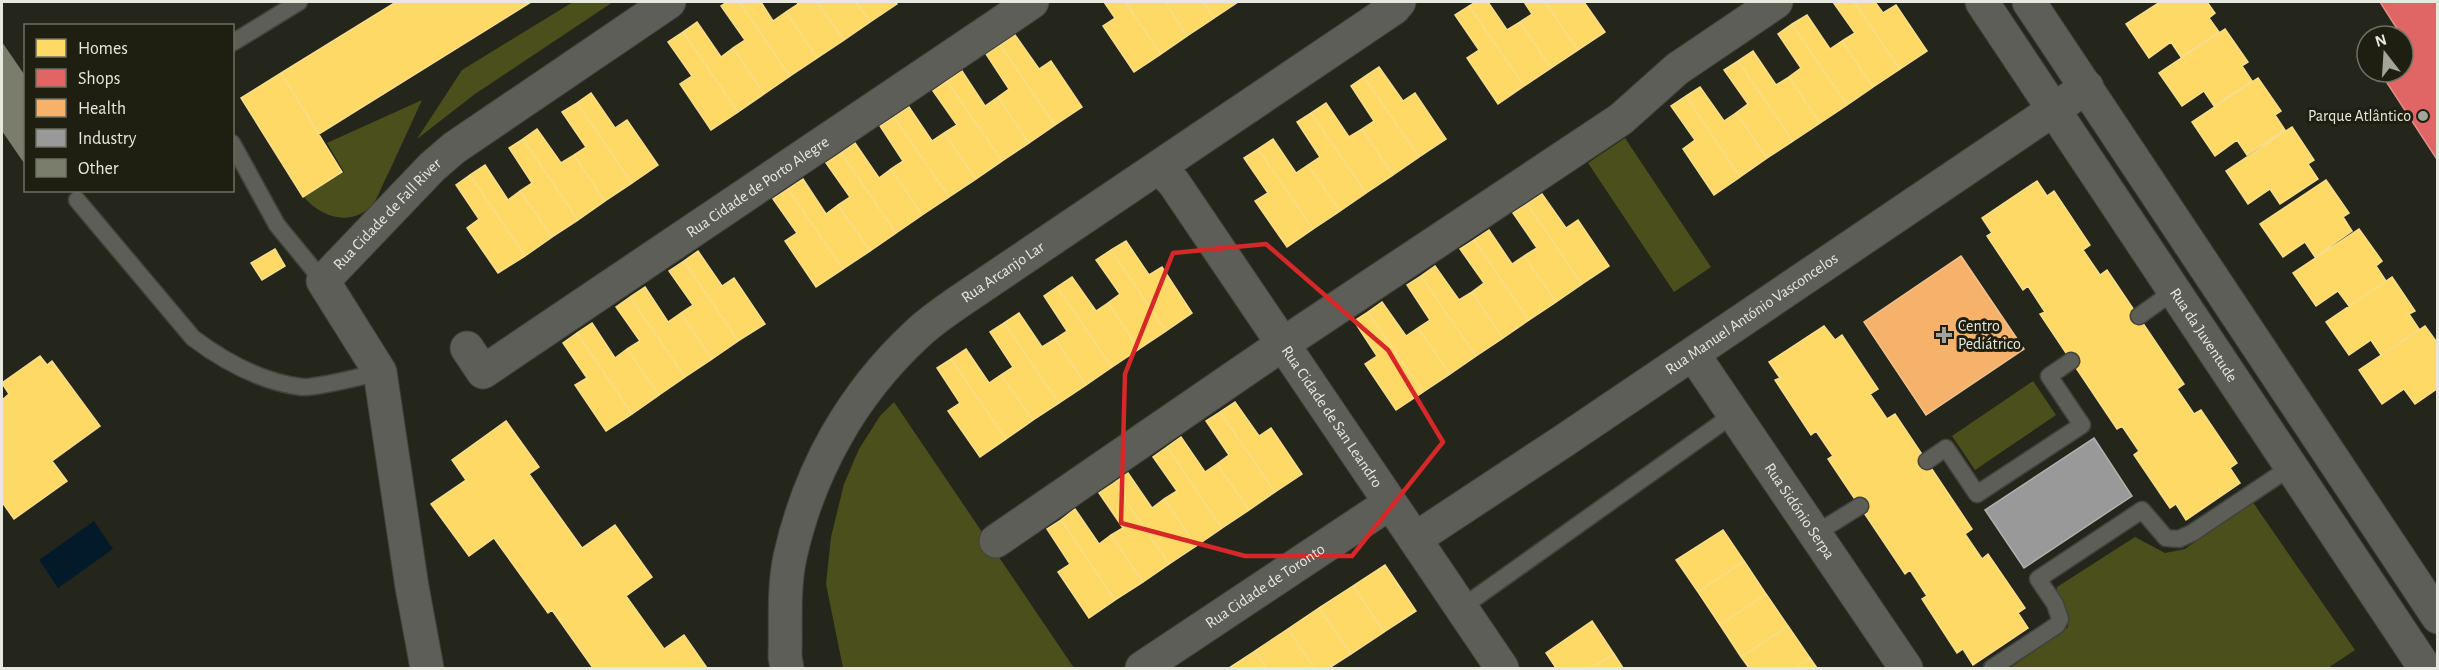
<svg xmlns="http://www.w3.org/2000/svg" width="2439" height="670" font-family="'Alegreya Sans',sans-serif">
<rect width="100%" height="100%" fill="#24261c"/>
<path fill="#4b4f1b" d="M573,2H613L475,94L417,139L462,70Z
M422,100C411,124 400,148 389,172C384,181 380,192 375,201C356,228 322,219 304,197L344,172L327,143Z
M1625,138L1711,267L1674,292L1588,163Z
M2033,381L2056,415L1975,470L1952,436Z
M894,402L1074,668H843L826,584L831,537L844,484L859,449L880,416Z
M2252,501L2355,650L2328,668H2010L2068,627V618L2056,592L2057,587L2135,537L2165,553L2185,549Z"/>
<path fill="#031a2b" d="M94,521L113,549L58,588L39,560Z"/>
<path fill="#ffd966" stroke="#f8de8a" stroke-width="1.5" d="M396,2H531L319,134L281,73Z
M727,2H739L790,76L764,94L733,48L745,40L721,6Z
M739,2H761L773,21L786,12L817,58L790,76Z
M797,2H817L844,40L817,58L786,12L798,4Z
M817,2H856L870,22L844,40Z
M856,2H895L897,4L870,22Z
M1104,2H1125L1161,54L1134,72L1103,26L1115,18Z
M1125,2H1165L1187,36L1161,54Z
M1165,2H1203L1214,18L1187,36Z
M1203,2H1238L1214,18Z
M1476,2H1488L1507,30L1520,22L1551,68L1524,86L1469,6Z
M1524,2H1545L1578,50L1551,68L1520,22L1532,14Z
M1545,2H1584L1605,32L1578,50Z
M1833,2H1854L1900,69L1873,87L1842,41L1855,33Z
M1854,2H1875L1883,13L1896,5L1927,51L1900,69Z
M2160,2H2207L2215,13L2209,18L2219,32L2181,57L2171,42L2149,58L2126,24Z
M1469,6L1524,86L1498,104L1467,58L1479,50L1455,15Z
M1807,15L1830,49L1842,41L1873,87L1847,105L1792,24Z
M697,22L721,57L733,48L764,94L738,112L683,32Z
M1792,24L1847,105L1820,123L1789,77L1801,68L1778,34Z
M2225,29L2248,62L2242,66L2252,81L2214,106L2204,91L2182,106L2159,73Z
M683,32L738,112L711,130L680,84L692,76L668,42Z
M1015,35L1039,69L1051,61L1082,107L1055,125L1000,45Z
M1000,45L1055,125L1029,143L998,97L1009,89L986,54Z
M1753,51L1776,85L1789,77L1820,123L1793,141L1738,61Z
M1738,61L1793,141L1767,158L1736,113L1748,104L1724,70Z
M1379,67L1403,101L1415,93L1446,139L1419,157L1364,77Z
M962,71L985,106L998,97L1029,143L1002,161L947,81Z
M281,73L342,172L303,197L241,98Z
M1364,77L1419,157L1393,175L1362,129L1374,121L1351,86Z
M2258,78L2281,111L2275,115L2285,130L2247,155L2237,140L2215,156L2192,122Z
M947,81L1002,161L976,179L944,133L957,125L933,91Z
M1700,87L1724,121L1736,113L1767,158L1740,177L1686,96Z
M591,93L615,128L627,120L658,165L632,183L577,103Z
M1686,96L1740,177L1714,195L1683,149L1695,140L1671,106Z
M577,103L632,183L605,201L574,155L586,147L562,112Z
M1326,103L1349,137L1362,129L1393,175L1366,193L1311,113Z
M909,107L932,141L944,133L976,179L949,197L894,117Z
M1311,113L1366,193L1340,211L1308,165L1320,157L1297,122Z
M894,117L949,197L922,215L891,169L903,161L880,126Z
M2292,127L2314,160L2308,164L2318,179L2280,204L2270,189L2248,204L2226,171Z
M537,129L561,163L574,155L605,201L578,220L523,139Z
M523,139L578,220L552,237L520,191L532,183L509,148Z
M1273,139L1296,173L1308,165L1340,211L1313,229L1258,149Z
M855,143L879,178L891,169L922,215L896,233L841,153Z
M1258,149L1313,229L1287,247L1255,201L1268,193L1244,158Z
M841,153L896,233L870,251L838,205L850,197L826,163Z
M485,165L508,200L520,191L552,237L525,256L470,175Z
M470,175L525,256L498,273L467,228L479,219L456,185Z
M803,179L826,214L838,205L870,251L843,269L788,189Z
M2326,180L2349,213L2343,217L2352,231L2315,257L2305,242L2283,257L2260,224Z
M2037,181L2047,196L2054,191L2090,245L2083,250L2100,275L2107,270L2184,384L2177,389L2194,414L2201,410L2237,463L2230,468L2240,483L2186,520L2176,504L2170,508L2134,455L2139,451L2122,426L2117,429L2040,314L2045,312L2028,286L2023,290L1987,236L1992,233L1982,218Z
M788,189L843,269L816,287L785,241L797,233L773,199Z
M1542,194L1566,228L1578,220L1609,266L1582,284L1527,204Z
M1527,204L1582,284L1556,302L1524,256L1537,248L1513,213Z
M2359,229L2382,261L2376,266L2386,281L2349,306L2338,291L2316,306L2293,273Z
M1489,230L1512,264L1524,256L1556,302L1529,320L1474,240Z
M1474,240L1529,320L1503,338L1472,292L1484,283L1460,249Z
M1126,241L1149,275L1162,267L1192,313L1166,331L1111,250Z
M275,249L285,266L262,280L251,263Z
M1111,250L1166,331L1139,349L1108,303L1120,294L1096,260Z
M698,251L722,286L734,278L765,324L738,341L684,261Z
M684,261L738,341L712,359L681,313L693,305L669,271Z
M1435,266L1459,300L1472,292L1503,338L1476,356L1421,276Z
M1421,276L1476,356L1450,374L1418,328L1430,320L1407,285Z
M1072,277L1096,311L1108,303L1139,349L1112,367L1057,287Z
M2392,277L2415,311L2409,314L2419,329L2381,355L2371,340L2349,355L2326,322Z
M645,287L668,322L681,313L712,359L685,377L630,297Z
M1057,287L1112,367L1086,385L1055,339L1067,331L1044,296Z
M630,297L685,377L659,395L627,349L640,341L616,307Z
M1382,302L1406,336L1418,328L1450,374L1423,392L1368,312Z
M1368,312L1423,392L1396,410L1365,364L1377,356L1354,321Z
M1019,313L1042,347L1055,339L1086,385L1059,403L1004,323Z
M592,323L615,358L627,349L659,395L632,414L577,333Z
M1004,323L1059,403L1033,420L1001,375L1013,367L990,332Z
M1824,326L1835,340L1842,335L1878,389L1870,394L1887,419L1895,414L1972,529L1965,534L1982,559L1988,554L2025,608L2018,613L2028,628L1973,665L1963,649L1957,653L1922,599L1927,596L1910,570L1905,574L1828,459L1833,456L1816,431L1811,435L1775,380L1780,378L1769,362Z
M2425,326L2438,344V388L2415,404L2404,389L2382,404L2359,370Z
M577,333L632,414L606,431L575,385L587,378L563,343Z
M966,349L989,383L1001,375L1033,420L1006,439L951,359Z
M40,356L47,365L52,361L100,426L52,461L67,481L14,519L2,502V400L9,394L2,383Z
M951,359L1006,439L980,457L948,411L960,403L937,368Z
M1235,402L1259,436L1271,428L1302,474L1275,492L1220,412Z
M1220,412L1275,492L1249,510L1217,464L1229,455L1206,421Z
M506,421L539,467L529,474L582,548L615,525L652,577L626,596L664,649L684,635L707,668H593L552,610L548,613L494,538L469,556L431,504L466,480L452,460Z
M1181,437L1205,472L1217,464L1249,510L1222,528L1167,447Z
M1167,447L1222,528L1196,546L1164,499L1177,491L1153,457Z
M1128,473L1152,508L1164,499L1196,546L1169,564L1114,483Z
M1114,483L1169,564L1143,582L1111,535L1123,528L1099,493Z
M1075,509L1099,544L1111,535L1143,582L1115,600L1061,520Z
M1061,520L1115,600L1089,618L1058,572L1070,564L1047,529Z
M1723,530L1744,561L1698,592L1676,560Z
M1744,561L1766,594L1720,625L1698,592Z
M1385,565L1416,611L1384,632L1353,586Z
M1353,586L1384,632L1351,654L1319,608Z
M1766,594L1788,626L1741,657L1720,625Z
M1319,608L1351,654L1329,668H1314L1288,629Z
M1592,621L1614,654L1591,668H1556L1546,653Z
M1788,626L1810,658L1795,668H1749L1741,657Z
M1288,629L1314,668H1266L1255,651Z
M1255,651L1266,668H1229Z
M1614,654L1623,668H1591Z
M1810,658L1817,668H1795Z"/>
<path fill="#e06666" stroke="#e28d8a" stroke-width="1.5" d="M2380,2H2438V161L2380,72H2403V36H2399L2401,35Z"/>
<path fill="#f6b26b" stroke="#f2c28e" stroke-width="1.5" d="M1961,256L2024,349L1926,415L1864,322Z"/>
<path fill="#999" stroke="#b0b1ae" stroke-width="1.5" d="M2094,438L2132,496L2024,568L1985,510Z"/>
<path fill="#7b7d6c" d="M2,42L26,77V166L2,131Z"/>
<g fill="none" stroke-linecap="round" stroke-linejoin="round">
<g stroke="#41423b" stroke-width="19">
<path id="lane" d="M232,43L299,2
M232,143L277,225L323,281
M77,200L193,338C225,362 261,382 302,387C317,388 363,376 380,372
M2139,316L2174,291
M1927,461L1946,448L1977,494L2082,425L2049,376L2071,361
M1815,534L1860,506
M1461,608L1734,414
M1992,668L2057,625L2060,619L2055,604L2038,579L2142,510L2166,538L2179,539L2192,533L2291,467"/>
</g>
<g stroke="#41423b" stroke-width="35">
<g id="street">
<path id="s1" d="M1982,2L2425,668"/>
<path d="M2029,2L2438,617"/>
<path id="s2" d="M1159,167L1174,183L1502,668"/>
<path id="s3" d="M467,348L483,372L1032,2"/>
<path id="s4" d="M1693,354L1906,668"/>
<path id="s5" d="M1415,539L1562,442L2087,87"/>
<path d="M996,541L1283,344L1621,119L1677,69L1776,2"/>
<path id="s6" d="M427,668L412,587L380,372L323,281L432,167L454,148L669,2"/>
<path id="s7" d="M787,668L785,657C786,625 783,589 790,557C809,471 852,394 917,334C929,322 943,313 957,303L1394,8L1399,2"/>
<path id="s8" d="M1142,668L1390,503"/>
</g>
</g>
<use href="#lane" stroke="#5d5e57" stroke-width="16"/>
<use href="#street" stroke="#5d5e57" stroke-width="33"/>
</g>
<path fill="none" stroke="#d62828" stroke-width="4.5" stroke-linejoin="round" d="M1266,244L1388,350L1443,442L1352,556H1245L1121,523L1125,374L1173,253Z"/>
<g fill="#a3a59a" stroke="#1e1f10" stroke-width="2">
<circle cx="2423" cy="116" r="6"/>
<path d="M1941 326h6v6h6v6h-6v6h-6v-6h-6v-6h6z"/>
</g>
<g text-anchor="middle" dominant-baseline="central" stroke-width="6" stroke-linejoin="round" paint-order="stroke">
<g font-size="16" fill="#e7e9de" stroke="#1e1f10" text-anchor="end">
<text x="2411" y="116">Parque Atlântico</text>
<text x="1958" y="326" text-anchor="start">Centro<tspan x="1958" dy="18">Pediátrico</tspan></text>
</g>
<g font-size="16" fill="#e7e9de" stroke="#1e1f10">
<text stroke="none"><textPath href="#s3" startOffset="360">Rua Cidade de Porto Alegre</textPath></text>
<text stroke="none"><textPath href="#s6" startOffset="500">Rua Cidade de Fall River</textPath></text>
<text stroke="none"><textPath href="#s7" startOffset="478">Rua Arcanjo Lar</textPath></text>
<text stroke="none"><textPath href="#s5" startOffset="405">Rua Manuel António Vasconcelos</textPath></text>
<text stroke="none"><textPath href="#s1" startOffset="400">Rua da Juventude</textPath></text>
<text stroke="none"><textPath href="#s2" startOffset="304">Rua Cidade de San Leandro</textPath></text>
<text stroke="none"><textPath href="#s4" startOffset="190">Rua Sidónio Serpa</textPath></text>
<text stroke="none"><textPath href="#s8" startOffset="148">Rua Cidade de Toronto</textPath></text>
</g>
</g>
<rect width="2439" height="670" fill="none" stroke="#e7e9de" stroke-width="6"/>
<rect x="24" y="24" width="210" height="168" fill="#1e1f10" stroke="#6e7062" stroke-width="1.5"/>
<rect x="36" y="39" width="30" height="18" fill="#ffd966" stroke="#6e7062" stroke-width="1.5"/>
<text x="78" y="54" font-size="18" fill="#e7e9de">Homes</text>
<rect x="36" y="69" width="30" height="18" fill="#e06666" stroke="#6e7062" stroke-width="1.5"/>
<text x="78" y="84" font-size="18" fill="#e7e9de">Shops</text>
<rect x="36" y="99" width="30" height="18" fill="#f6b26b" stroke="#6e7062" stroke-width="1.5"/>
<text x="78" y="114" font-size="18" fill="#e7e9de">Health</text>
<rect x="36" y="129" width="30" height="18" fill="#999999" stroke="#6e7062" stroke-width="1.5"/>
<text x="78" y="144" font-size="18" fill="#e7e9de">Industry</text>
<rect x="36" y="159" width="30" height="18" fill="#7b7d6c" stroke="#6e7062" stroke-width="1.5"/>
<text x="78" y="174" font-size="18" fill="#e7e9de">Other</text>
<g transform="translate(2385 54) rotate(343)"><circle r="28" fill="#1e1f10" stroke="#6e7062" stroke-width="1.5"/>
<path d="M0-4.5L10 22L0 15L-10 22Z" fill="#a3a59a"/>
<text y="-9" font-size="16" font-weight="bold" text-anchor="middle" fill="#e7e9de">N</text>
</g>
</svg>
